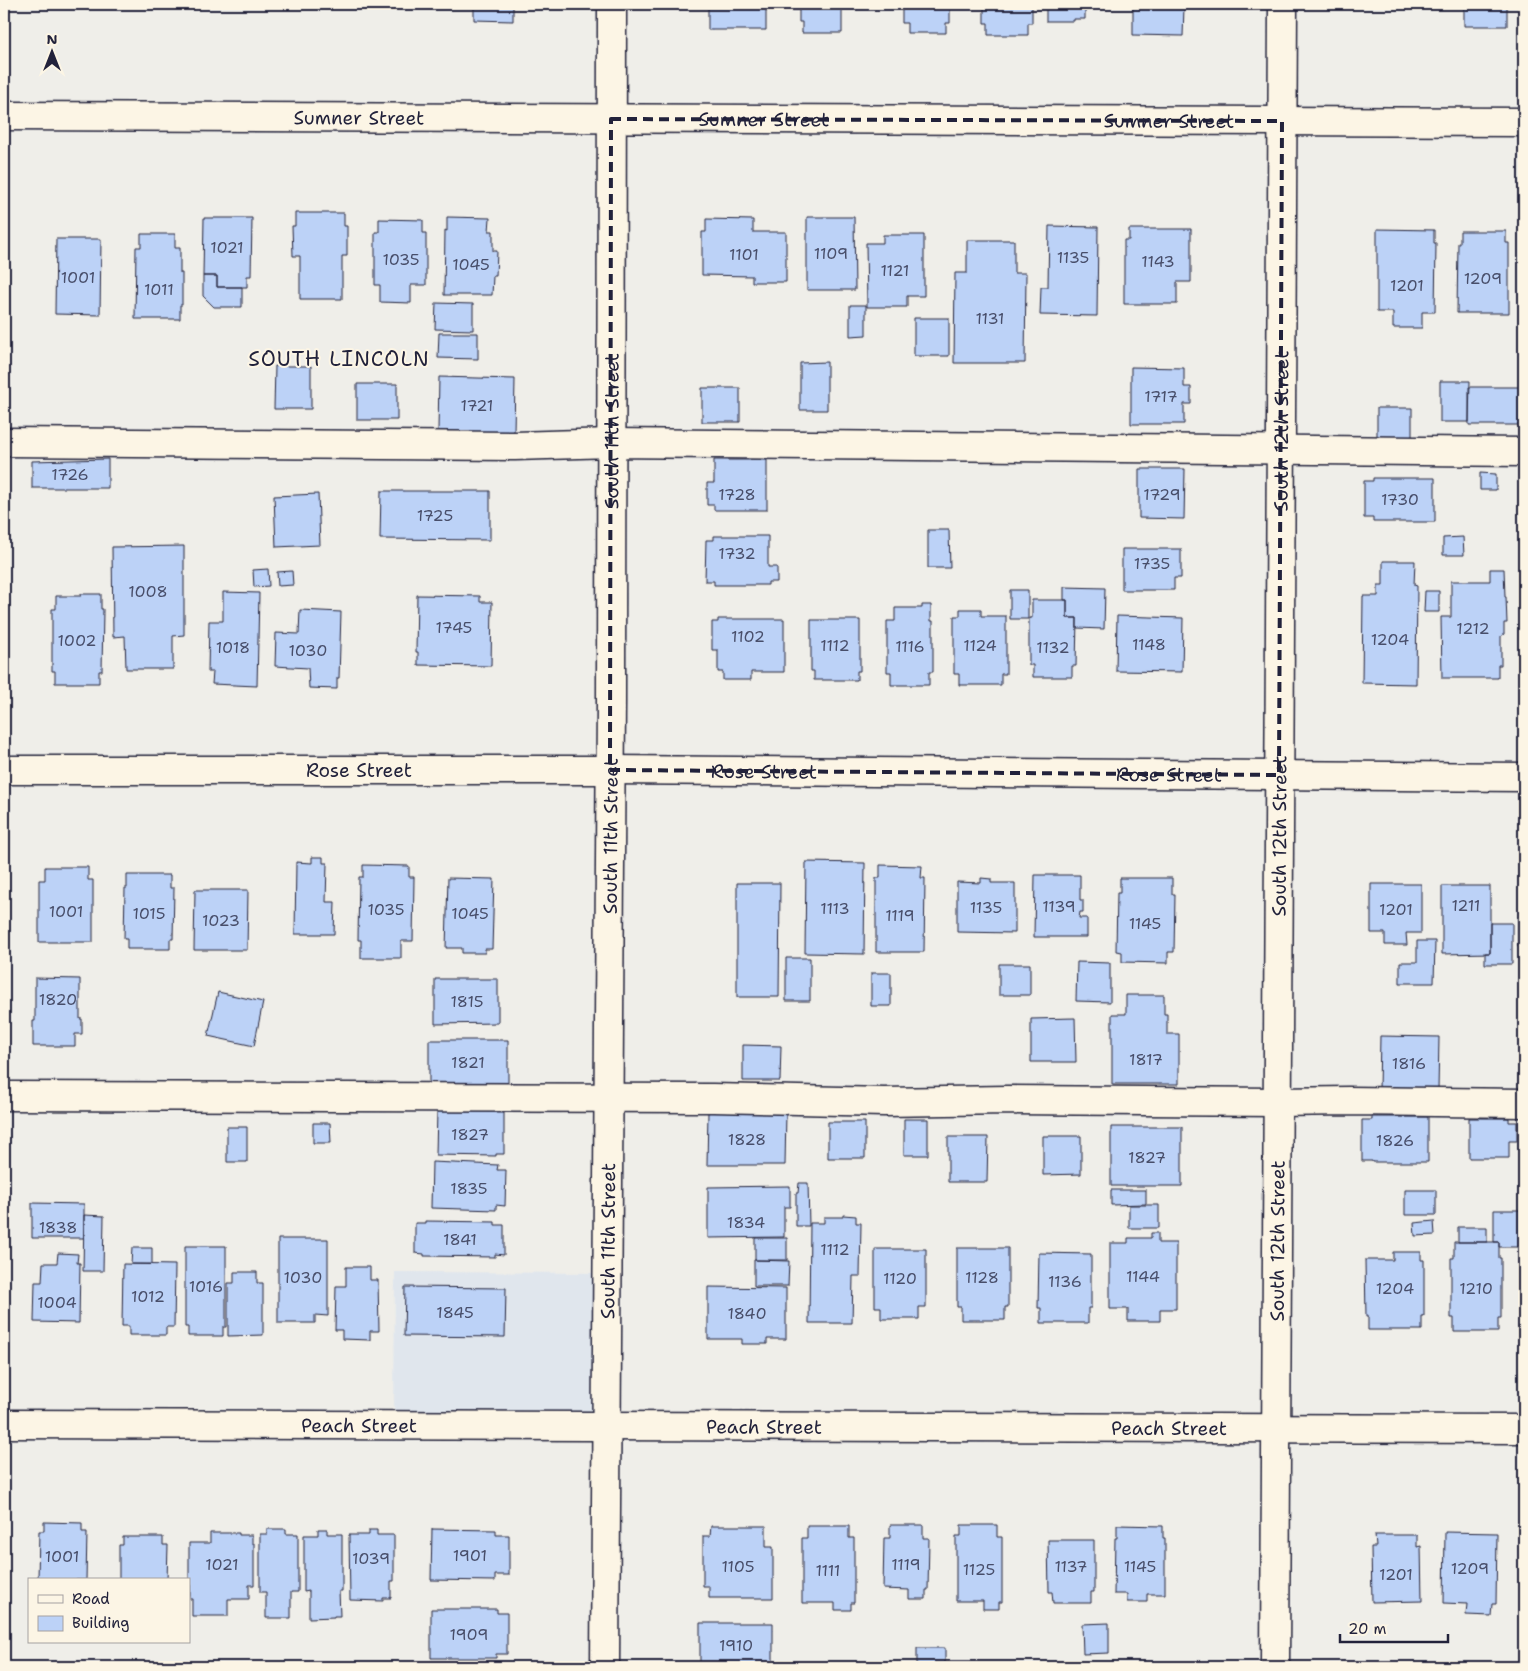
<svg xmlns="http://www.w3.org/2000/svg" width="1528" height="1671" font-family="'Shantell Sans',sans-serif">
<rect width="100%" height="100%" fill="#efeee9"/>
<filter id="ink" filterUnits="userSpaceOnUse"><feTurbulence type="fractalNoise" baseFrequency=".02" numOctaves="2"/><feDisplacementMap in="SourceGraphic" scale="10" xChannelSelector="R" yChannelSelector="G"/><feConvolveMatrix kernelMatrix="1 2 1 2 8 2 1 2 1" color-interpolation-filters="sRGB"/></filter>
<g filter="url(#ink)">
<path fill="#e0e6ed" d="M395,1272L607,1273L606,1426L394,1425Z"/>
<path fill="#bcd2f7" stroke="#22223b" d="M54,4H100V6H54Z
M291,4H337V7H291Z
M377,4H412V5H377Z
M474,4H513V21L474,20Z
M708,4H766V30H708Z
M790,4H842V33H802V22H799V10H790Z
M902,4H950V23H946V33H907V23H902Z
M984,4H1032V23H1028V35H988V23H984Z
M1046,4H1085V19H1074V21H1046Z
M1133,4H1176V7H1184L1183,36L1133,35Z
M1464,4H1507V26H1464Z
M295,213H344V226H347V256H342V299H300V256H293L292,226H295Z
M447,217L490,218L489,231H493V251H497L496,276H493L492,295H444L445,230L447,231Z
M807,217H854L855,290H807Z
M204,218H252L251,276H247V287H217V276H203Z
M379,219L423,220V233H426V285H411V303L380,302V285H375V232H379Z
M706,219L753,220V232H786V282H752V276L702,275V232H706Z
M1049,226L1098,227L1097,316L1040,315L1041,287H1048Z
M1129,229H1191V282H1177V304H1124V240H1129Z
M1377,229L1434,230V243H1436L1435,312H1422V328H1393V312H1377Z
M1460,231H1506V243H1509V313H1457L1458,243H1460Z
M141,234H175V248H180V273H182V305H180V319H135L136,247H141Z
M883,235H924V296H907V307H867L866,243H883Z
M56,239H101L100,315L55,314Z
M967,240H1014V273H1026L1025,363H954L955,273H967Z
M203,276H217V287H242V307H214L203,296Z
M436,303L473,304V330L435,329Z
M850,305H866V335L850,336Z
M914,318H949V356H914Z
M439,333H478V359L438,358Z
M827,362V410H800V363Z
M275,366H311V409H274Z
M1131,367L1184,368V387H1191V404H1184V424H1131Z
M439,377L515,379L514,432L438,431Z
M1440,381H1470L1469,422H1440Z
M357,384H397V420H357Z
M1469,387H1523V425H1469Z
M702,388H740V422H702Z
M1377,408H1412V437H1377Z
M108,459V488H32V461Z
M714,460H767V510H714V505H707V483H714Z
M1139,469H1185L1184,519L1139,518Z
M1480,473L1496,474V490H1480Z
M1373,478H1435V522H1373V518H1364V481H1373Z
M381,491H490V540L380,539Z
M318,494L320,545L276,547L274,496Z
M928,530H949L950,568H928Z
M714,536H768V567H777V582H768V585H714V581H705L706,540H714Z
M1463,537L1464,555H1443V538Z
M184,546V635L173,636V669H126L125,636L113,637L112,547Z
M1122,549H1181V578H1174V590H1122Z
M1383,561H1415L1414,585L1417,586L1416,684L1362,683L1363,596H1378V585H1383Z
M268,569L269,586L254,587L253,570Z
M1490,569H1504L1505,597H1506L1507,623H1504V634L1501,636V665H1498V678H1442L1441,617H1451V581H1490Z
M292,571L293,585L278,586L277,572Z
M1064,587L1105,588L1104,629L1077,628V618H1067V600H1064Z
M1010,590H1028V619H1010Z
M1425,591H1439V612H1424Z
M223,592L259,593L257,686L212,684L213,672H208L209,621H223Z
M81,594H101V609H103L102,671H99V683H55V671H52V609H56V596H81Z
M417,595L480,596V602H492L491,666L418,665V652H416Z
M1032,600H1067V618H1077L1076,666H1072V677H1033V665H1029V618H1032Z
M922,605H931V621H933V672H929V685H891V672H887V621H895V608H922Z
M960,609H981V616H1006V674H1001V685H959V674H954V616H960Z
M300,610L341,612L339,678H337V689L309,688L308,668L275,666L276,633L299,634Z
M1117,616L1183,618L1182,672L1116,671Z
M718,619H784V672H751V680H723V672H718V650H712V622H718Z
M811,620H860V671H857V680H814V671H811Z
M312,857H323V863H327L326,902H335L334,934H295L296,862L312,863Z
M806,862L865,863L864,954L805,953Z
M363,865L409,866V877H414L413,941H401V958H361V940H358L359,877H363Z
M880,865L922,866L921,878H925L924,952H876V878H880Z
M45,867H88V880H93V942H39V880H45Z
M127,875H170V888H174L173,939H170V949H127V939H124L125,888H127Z
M1035,875H1080V900H1083V912H1080L1079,918H1087V937H1034Z
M448,878L494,879L492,949H485V953H462V948H446Z
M981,878L991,879V883H1015V933L957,932V882L981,883Z
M1120,878H1172V894H1175L1174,952H1168V963L1122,962V952L1116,951L1117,893H1120Z
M737,883H780L779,997H737Z
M1371,884H1421V933H1406L1407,945H1385V933H1371Z
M1442,886H1490V953L1442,954Z
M195,890H248L247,950H194Z
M1518,918H1524V946H1518Z
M1490,923H1512V964H1485V953H1490Z
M1417,941H1435L1434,983H1400V962H1417Z
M786,958H810V1001H786Z
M1077,962L1110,963V1002L1076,1001Z
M999,964H1030V995H999Z
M871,973H891V1006H871Z
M35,978L80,979V1019H82V1034H75V1046H33V1021H35Z
M435,979H498V1023L435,1024Z
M218,992L263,1002L254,1046L208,1036Z
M1126,995H1164V1014H1167V1034H1179V1084H1112V1014H1126Z
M1075,1018L1076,1062H1031V1019Z
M1380,1036L1439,1037L1438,1090H1379Z
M429,1040H508V1083L429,1084Z
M743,1045L781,1046L780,1081H743Z
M437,1110L496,1111V1113H504V1154H496V1156L436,1155Z
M708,1112H786L785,1165H707Z
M1372,1117H1428V1162H1372V1161H1362V1120H1372Z
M1469,1118H1509V1122H1517V1141H1509V1158H1469Z
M904,1119H928V1155H904Z
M828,1122H865V1158H828Z
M313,1123H330L331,1143H313Z
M227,1127H247V1162H227Z
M1111,1127H1182V1186H1111Z
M1043,1136H1081V1174L1043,1175Z
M948,1137H988L987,1182H948Z
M432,1162L498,1165L497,1170H506L505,1206L496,1205V1210L431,1208Z
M799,1183H808L809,1226H796V1193H798Z
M790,1186V1207H784V1237L708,1238V1187Z
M1111,1190H1146V1204L1111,1205Z
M1405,1190H1436V1215H1405Z
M32,1203L84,1204V1238H32Z
M1129,1205H1159V1228H1129Z
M1494,1210H1520V1247H1499V1242H1494Z
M84,1215L104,1216L103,1271H83Z
M843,1215L856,1216V1223H861L860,1276H853L852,1323H809L810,1223H824V1217H843Z
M425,1221L495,1222V1225H504V1255L495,1254V1257L424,1256V1254L415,1253V1223H425Z
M1434,1221L1435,1235L1415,1236L1414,1223Z
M1458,1227H1487V1242H1458Z
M1151,1233H1158V1243H1176V1309H1160V1321H1128V1309H1110V1243H1128V1238H1151Z
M755,1238H787V1260H755Z
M278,1239H328V1316L315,1315V1323H278Z
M1454,1242H1499V1258H1501V1318H1498V1332H1454V1318H1451V1258H1454Z
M185,1246H226V1327H223V1336H188V1327H185Z
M132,1248H152V1264H131Z
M957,1248H1008V1307H1005V1320H961V1307H957Z
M875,1249H926V1307H919V1319H881V1307H875Z
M1393,1252H1421V1260H1424V1317H1422V1330H1368V1317H1366L1365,1260H1393Z
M58,1253L78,1254L77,1263H80L79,1323L34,1322L35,1282H42L43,1263H57Z
M1039,1253L1091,1254V1308H1088V1323H1041V1308H1038Z
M754,1260L789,1261L788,1286H754Z
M123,1264L175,1265L174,1327H166V1335H129V1326H122Z
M346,1267H370V1280H378L379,1331H370V1340L342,1339V1330H335L336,1286H346Z
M234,1272H257V1283H263V1335L228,1336V1283H234Z
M405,1287L506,1288L505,1337L404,1336Z
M708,1287L786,1288V1339H767V1344H742V1339H708Z
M44,1522L82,1523V1532H87L86,1580H38L39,1531H44Z
M890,1525H923V1538H929L928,1590H926V1599H909V1590L883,1589L884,1538H890Z
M961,1525H997V1537H1002V1602H999V1609H983V1601H956V1536H961Z
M1117,1525L1163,1526V1538H1165V1594H1147V1602H1127V1594H1114L1115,1538H1117Z
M711,1526H766V1547H773V1598H709V1586H703V1536H710Z
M807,1526H849V1538H854V1603H851V1610H835V1603H802V1538H807Z
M267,1529H286V1534H298V1592H291V1618H266V1592H260V1534H267Z
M318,1529H327V1534H342V1591H339L340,1616H334V1617L309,1618V1591L304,1592V1535H318Z
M432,1529L496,1530V1535H509V1575H495V1581L431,1580Z
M369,1530H377V1535H394V1581H391V1598H383V1601L350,1600L349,1535H369Z
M1445,1532L1497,1533L1496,1604H1492L1491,1616L1466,1615L1467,1604L1444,1603Z
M210,1533H239V1535H252V1543H254V1585H249V1599H228V1616H192V1599H190V1585H189V1543H210Z
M1375,1535H1417V1547L1421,1546L1422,1601L1372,1602L1371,1547H1376Z
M123,1537H163V1545H168L167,1580H119V1545H123Z
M1048,1540H1094V1592H1091V1603H1053L1052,1592H1049Z
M431,1609H497V1613H507V1654H496V1658H431Z
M700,1623H773V1667H700Z
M1109,1623V1653L1083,1654L1082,1624Z
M917,1648H945V1667H917Z
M1388,1666H1420V1667H1388Z"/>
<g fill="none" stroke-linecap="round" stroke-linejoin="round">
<g stroke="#22223b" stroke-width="31">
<g id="minor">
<path id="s1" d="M4,116L1524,122"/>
<path d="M4,442L515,446L611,443L1524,452"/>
<path id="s2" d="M4,770H610L1524,777"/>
<path d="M4,1096L713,1098L884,1102L1007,1100L1278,1102L1348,1101L1524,1103"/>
<path id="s3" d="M4,1424L1524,1429"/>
<path id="s4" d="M605,1667L611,700L612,4"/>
<path id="s5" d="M1275,1667L1283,4"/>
</g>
</g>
<use href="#minor" stroke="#fcf5e5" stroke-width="28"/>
</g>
</g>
<path fill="none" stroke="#22223b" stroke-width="4" stroke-dasharray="10 6" stroke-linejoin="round" d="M611,119L1282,121L1279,775L610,770Z"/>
<g text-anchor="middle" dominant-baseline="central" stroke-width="4" stroke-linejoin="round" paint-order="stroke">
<g font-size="16" fill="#484e6a">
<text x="227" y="247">1021</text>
<text x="831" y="253">1109</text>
<text x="744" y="254">1101</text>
<text x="1073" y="257">1135</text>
<text x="401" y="259">1035</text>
<text x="1158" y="261">1143</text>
<text x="471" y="264">1045</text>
<text x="895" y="270">1121</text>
<text x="78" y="277">1001</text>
<text x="1483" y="278">1209</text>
<text x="1407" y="285">1201</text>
<text x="159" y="289">1011</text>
<text x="990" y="318">1131</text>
<text x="1161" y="396">1717</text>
<text x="477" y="405">1721</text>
<text x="70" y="474">1726</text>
<text x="737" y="494">1728</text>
<text x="1162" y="494">1729</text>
<text x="1400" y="499">1730</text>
<text x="435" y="515">1725</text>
<text x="737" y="553">1732</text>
<text x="1152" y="563">1735</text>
<text x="148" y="591">1008</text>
<text x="454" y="627">1745</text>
<text x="1473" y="628">1212</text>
<text x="748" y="636">1102</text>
<text x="1390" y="639">1204</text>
<text x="77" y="640">1002</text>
<text x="1149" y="644">1148</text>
<text x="835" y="645">1112</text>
<text x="980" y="645">1124</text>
<text x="910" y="646">1116</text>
<text x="233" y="647">1018</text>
<text x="1053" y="647">1132</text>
<text x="308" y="650">1030</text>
<text x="1466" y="905">1211</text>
<text x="1059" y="906">1139</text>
<text x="986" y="907">1135</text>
<text x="835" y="908">1113</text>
<text x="386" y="909">1035</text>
<text x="1396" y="909">1201</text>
<text x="66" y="911">1001</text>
<text x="149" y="913">1015</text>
<text x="470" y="913">1045</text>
<text x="900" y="915">1119</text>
<text x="221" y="920">1023</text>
<text x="1145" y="923">1145</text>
<text x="58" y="999">1820</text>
<text x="467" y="1001">1815</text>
<text x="1146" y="1059">1817</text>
<text x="468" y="1062">1821</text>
<text x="1409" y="1063">1816</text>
<text x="470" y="1134">1827</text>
<text x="747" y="1139">1828</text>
<text x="1395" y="1140">1826</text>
<text x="1147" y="1157">1827</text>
<text x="469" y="1188">1835</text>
<text x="746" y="1222">1834</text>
<text x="58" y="1227">1838</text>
<text x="460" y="1239">1841</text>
<text x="835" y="1249">1112</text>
<text x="1143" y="1276">1144</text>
<text x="303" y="1277">1030</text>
<text x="982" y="1277">1128</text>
<text x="900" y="1278">1120</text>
<text x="1065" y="1281">1136</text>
<text x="206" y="1286">1016</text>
<text x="1395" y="1288">1204</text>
<text x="1476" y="1288">1210</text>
<text x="148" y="1296">1012</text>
<text x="57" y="1302">1004</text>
<text x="455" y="1312">1845</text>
<text x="747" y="1313">1840</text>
<text x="470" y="1555">1901</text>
<text x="62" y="1556">1001</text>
<text x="371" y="1558">1039</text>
<text x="222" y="1564">1021</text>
<text x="906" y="1564">1119</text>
<text x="738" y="1566">1105</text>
<text x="1071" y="1566">1137</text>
<text x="1140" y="1566">1145</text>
<text x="1470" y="1568">1209</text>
<text x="979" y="1569">1125</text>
<text x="828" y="1570">1111</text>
<text x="1396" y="1574">1201</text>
<text x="469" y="1634">1909</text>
<text x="736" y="1645">1910</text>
</g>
<g font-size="19" fill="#22223b" stroke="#fcf5e5">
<text stroke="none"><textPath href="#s1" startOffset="355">Sumner Street</textPath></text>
<text stroke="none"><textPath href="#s1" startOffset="760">Sumner Street</textPath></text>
<text stroke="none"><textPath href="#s1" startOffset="1165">Sumner Street</textPath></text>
<text stroke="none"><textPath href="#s4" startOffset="1236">South 11th Street</textPath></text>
<text stroke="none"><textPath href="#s5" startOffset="1236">South 12th Street</textPath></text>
<text stroke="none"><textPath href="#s2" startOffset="355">Rose Street</textPath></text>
<text stroke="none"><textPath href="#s2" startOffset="760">Rose Street</textPath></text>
<text stroke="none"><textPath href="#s2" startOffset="1165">Rose Street</textPath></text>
<text stroke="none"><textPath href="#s4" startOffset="831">South 11th Street</textPath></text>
<text stroke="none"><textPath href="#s5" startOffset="831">South 12th Street</textPath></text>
<text stroke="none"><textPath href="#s4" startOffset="426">South 11th Street</textPath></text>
<text stroke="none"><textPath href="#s5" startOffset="426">South 12th Street</textPath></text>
<text stroke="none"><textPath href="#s3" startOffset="355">Peach Street</textPath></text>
<text stroke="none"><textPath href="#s3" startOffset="760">Peach Street</textPath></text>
<text stroke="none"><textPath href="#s3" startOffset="1165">Peach Street</textPath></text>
</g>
<g font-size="21" letter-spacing="1" fill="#22223b" stroke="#fcf5e5">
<text x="339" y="359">SOUTH LINCOLN</text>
</g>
</g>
<rect width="1528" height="1671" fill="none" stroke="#fcf5e5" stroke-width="20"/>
<rect x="10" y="10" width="1508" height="1651" fill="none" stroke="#22223b" stroke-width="2" filter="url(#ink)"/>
<rect x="28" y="1578" width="162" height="65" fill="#fcf5e5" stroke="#a5a1a1"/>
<rect x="38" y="1595" width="25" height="8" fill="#fcf5e5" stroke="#a5a1a1"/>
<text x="72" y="1604" font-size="15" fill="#22223b">Road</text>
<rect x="38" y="1616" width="25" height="15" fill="#bcd2f7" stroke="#a5a1a1"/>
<text x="72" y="1628" font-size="15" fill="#22223b">Building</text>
<g transform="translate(52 52)" stroke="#fcf5e5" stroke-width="4" paint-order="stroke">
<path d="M0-4L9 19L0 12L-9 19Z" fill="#22223b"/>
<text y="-8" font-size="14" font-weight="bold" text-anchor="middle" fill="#22223b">N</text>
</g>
<path d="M1340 1634v8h108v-8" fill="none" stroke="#22223b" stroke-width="2.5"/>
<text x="1348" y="1634" font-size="15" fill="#22223b" stroke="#fcf5e5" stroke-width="4" paint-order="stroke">20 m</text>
</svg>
